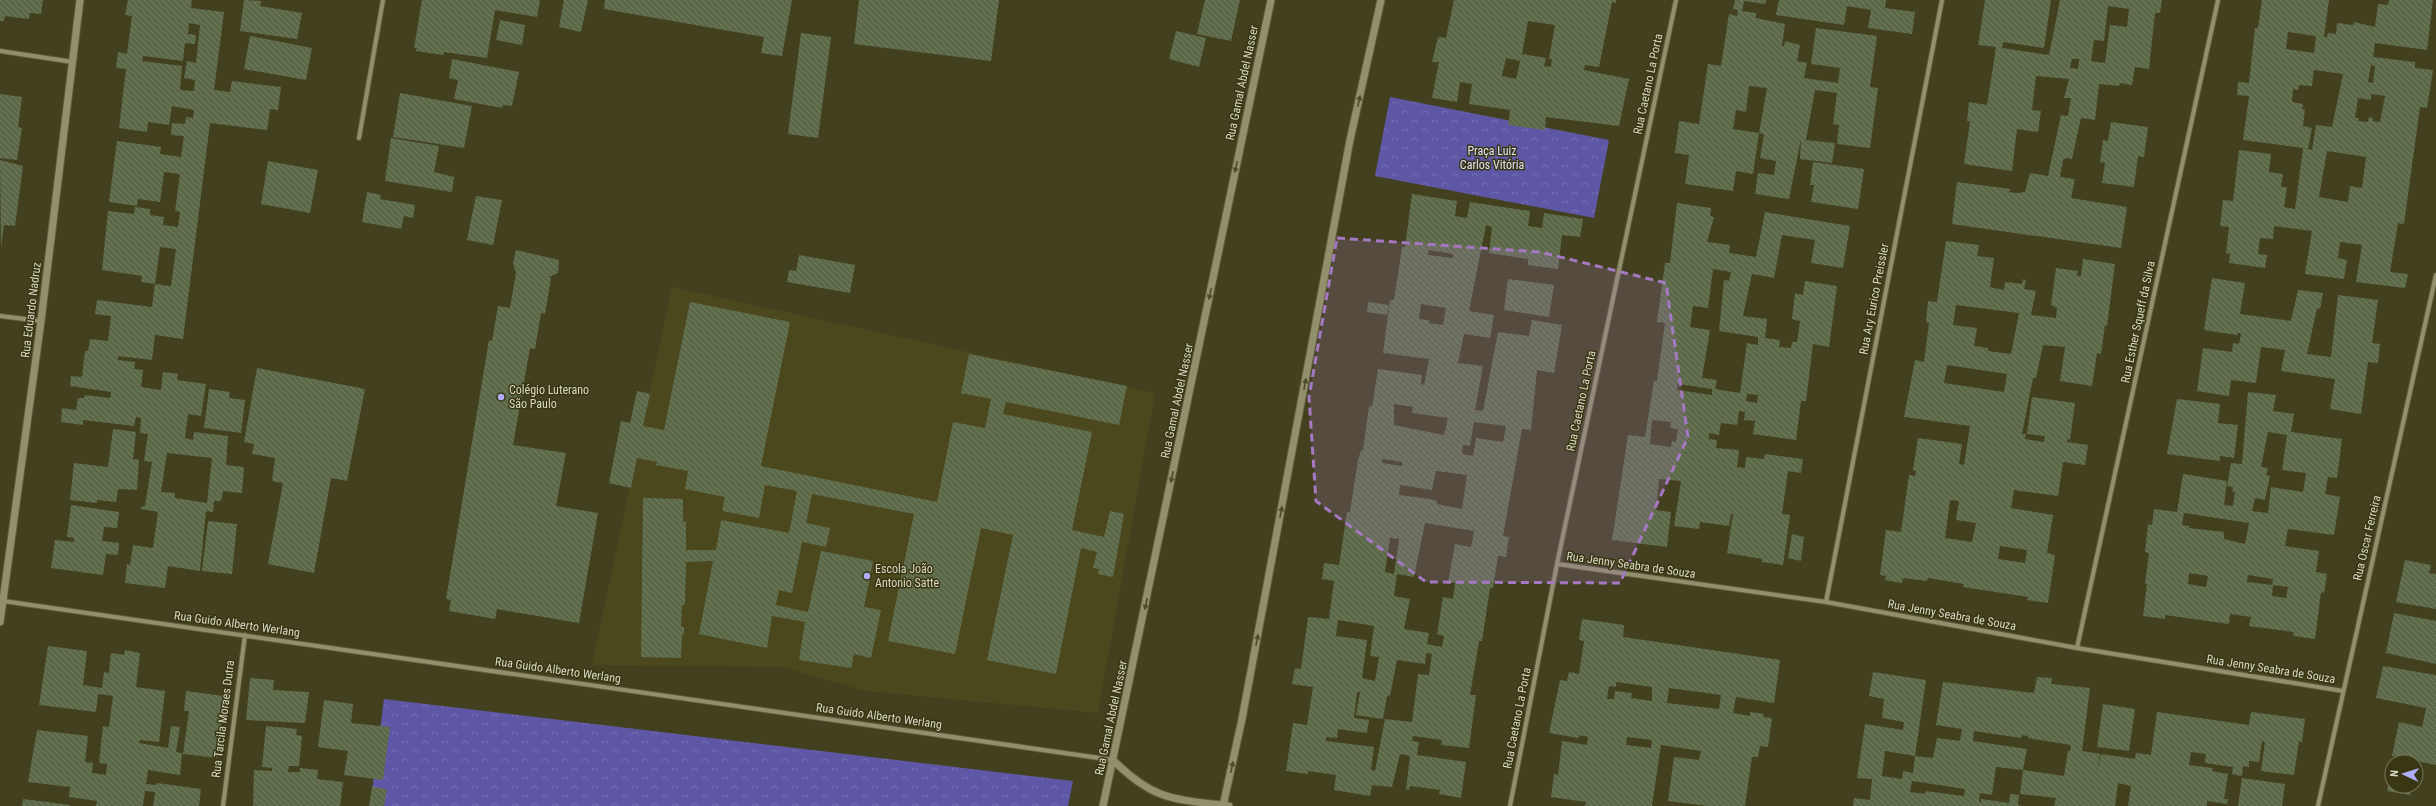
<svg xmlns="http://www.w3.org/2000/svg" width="2436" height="806" font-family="'Roboto Condensed',sans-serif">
<defs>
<pattern id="park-crowns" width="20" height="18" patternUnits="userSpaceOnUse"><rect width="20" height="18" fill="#5e57a5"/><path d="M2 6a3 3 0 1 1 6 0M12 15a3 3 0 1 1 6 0" fill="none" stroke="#746eb0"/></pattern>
<pattern id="building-back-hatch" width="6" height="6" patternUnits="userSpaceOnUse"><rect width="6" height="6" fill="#5c6948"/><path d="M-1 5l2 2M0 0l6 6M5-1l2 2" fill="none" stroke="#737e61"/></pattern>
</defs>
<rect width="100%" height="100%" fill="#42401e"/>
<path fill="#4b481e" d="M672,287L1155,393L1098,713L865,691L782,667L592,665Z"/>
<path fill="url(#park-crowns)" d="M1390,97L1609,140L1594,218L1375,176Z
M384,699L1073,781L1068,806H370Z"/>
<path fill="url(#building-back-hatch)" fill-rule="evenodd" d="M0,0H43L41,14L30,13L29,19L5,16L4,21H0Z
M128,0H192L191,8L224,12L214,90L230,92L232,81L281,87L278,110L270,109L267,130L210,123L183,339L155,335L152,360L118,356V360L135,362L134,369L143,370L141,387L161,390L163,372L178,374L177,380L206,384L201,416L188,414L185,438L193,440L194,432L228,436L226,465L244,467L242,493L223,491L221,501H214L213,512L206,511L200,571L168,566L165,588L125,583L127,564L130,565L133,545L153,548L158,512L141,509L142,506H145L152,462L144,461L148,434L140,433L141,418L136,417L134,426L83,420V425L61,422L62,408L76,410L78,398H84L85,395L110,398L111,392L70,386L71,376L82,377L85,351H88L90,339L108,341L111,316L95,314L97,300L152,307L155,284L171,286L176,249L160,247L155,284L141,282L142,276L102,270L108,211L134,214L135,207L150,209V215L164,217L163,225L178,227L180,212L175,211L180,174L164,172L160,202L138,199L137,206L109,202L117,141L161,147L160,154L181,157L184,136L171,135L172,123L185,124L186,117L193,118L194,110L172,106L169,125L148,122L147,132L119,128L126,69L116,68L118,52L127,54L132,16L125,15ZM189,23L200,25L196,63L187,61L184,78L195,80L194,91L180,90L182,66L142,61L143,56L183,61L185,43L195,44L196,35L188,34ZM167,453L212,458L207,503L175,498V493L161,492Z
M244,0L261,1L260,6L302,13L297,39L240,31Z
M422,0H540L537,17L495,10L487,58L444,52L443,55L416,51L417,48H414Z
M564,0H588L581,32L559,27Z
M605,0H792L782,56L761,53L764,37L604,9Z
M859,0H999L991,61L854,44Z
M1205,0H1240L1231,41L1197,34Z
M1454,0H1616V3L1612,2L1599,67L1585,65L1584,70L1629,79L1619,126L1546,117L1545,130L1508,125L1510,110L1469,104L1472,84L1460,82L1457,102L1432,98L1439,62H1432L1438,37L1446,38ZM1528,21L1555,25L1549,59H1552L1551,67L1544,66L1546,58L1522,54ZM1506,58L1520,61L1516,79L1502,76Z
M1735,0H1766L1765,4L1744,1L1742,11L1756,13V18L1785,24L1782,46H1784L1785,41L1800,45L1797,61L1807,63L1804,78L1838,83L1840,68L1811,64L1816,28L1877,36L1870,87L1878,88L1870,148L1837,144L1839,125L1833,124L1837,93L1815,90L1806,140L1835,143L1832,163L1800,159L1801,139L1789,199L1755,194L1758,173L1774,175L1776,161L1760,158L1764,134L1759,133L1767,88L1749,86L1746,112L1736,110L1733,129L1759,133L1753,174L1736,171L1733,191L1685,184L1689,155L1675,153L1679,121L1699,124L1708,64L1721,66L1729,14L1737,16L1738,10L1733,9Z
M1779,0H1886L1885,8L1915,12L1912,34L1868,28L1871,10L1847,6L1844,25L1776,15Z
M1985,0H2051L2044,48L2003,42L2002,48L2049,55L2060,0H2162L2160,13H2155L2149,69L2135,67L2132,85L2120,83L2119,86L2099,84L2095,120L2081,118L2072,159L2066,158L2063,160L2060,177L2075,179L2071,198L2127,207L2121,248L1952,224L1957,182L2010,189L2009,192L2017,193L2025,192L2030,173L2048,176L2061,115L2068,116L2071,98H2064L2069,79L2036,76L2032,110L2041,111L2038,132L2017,129L2012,171L1964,164L1970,121H1967L1969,102L1987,105L1996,47L1978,45ZM2108,6L2129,9L2127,27L2110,25L2105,63L2091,61L2094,40L2104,41ZM2072,59H2079L2078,69L2070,68Z
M2262,0H2329L2324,37H2327L2328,33L2336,34L2337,23L2353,25L2354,22L2375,27L2378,4L2388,5L2389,0H2433L2427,50L2375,43L2373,57L2415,62V68L2433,70L2427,108L2420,107L2404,224L2398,223L2390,272L2408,274L2405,288L2356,282L2362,245L2340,242L2338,258L2347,260L2344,279L2305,274L2312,231L2274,226L2273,239L2260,238L2258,254L2267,255L2265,268L2229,263L2230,254L2226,253L2229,227L2220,226L2223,200L2233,201L2239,150L2271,154L2269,172L2283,174L2281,187H2287L2284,207L2295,209L2303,148L2243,140L2249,96L2237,95L2238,82L2249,83L2255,28H2258ZM2288,32L2316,36L2314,53L2286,49ZM2371,65L2375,66L2373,83L2368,82ZM2314,70L2343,74L2332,127L2316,125L2312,150L2308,149L2312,128L2303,126L2305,109H2302L2303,104L2292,102L2293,89L2298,90L2299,85L2312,86ZM2371,94L2385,96L2380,122L2373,121V118L2369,117L2368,122L2358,121L2359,118H2355L2358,98L2371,100ZM2327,151L2366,157L2362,188L2350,186L2348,202L2319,197Z
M500,20L525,25L522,45L496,40Z
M1176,31L1206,38L1199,67L1169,59Z
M801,33L831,37L818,138L788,134Z
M250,36L312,48L306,80L244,69Z
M452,59L519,72L512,106L503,105L502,108L454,99L458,80L449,78Z
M400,93L472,106L464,148L393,137Z
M0,94L22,97L18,127L22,128L17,160L0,158Z
M2111,122L2148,127L2144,157L2138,156L2134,187L2102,183L2105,163L2100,162L2103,140L2108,141Z
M391,138L439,146L434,172L454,177L452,192L385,181Z
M0,160L23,166L15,226L4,225L1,247Z
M268,161L318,170L310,213L261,204Z
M1813,162L1864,169L1858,209L1811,202L1814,185H1810Z
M367,192L381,195L380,199L415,205L413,218L404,216L401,229L362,222Z
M1412,194L1457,201L1455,216L1467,218L1470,202L1530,211L1528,226L1542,228L1544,213L1583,219L1580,237L1562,235L1558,269L1528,265V259L1489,253L1492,227L1486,225L1469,311L1494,315L1490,338L1464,334L1458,363L1483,366L1475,410L1483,411L1498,332L1529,336L1532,320L1562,325L1554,373L1537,370L1531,430L1522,429L1503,536L1509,537L1506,557L1498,556L1493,588H1490L1482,641H1479L1470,695H1476L1469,748L1441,745L1442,740L1413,736L1412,741L1419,742L1417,755L1466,762L1461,798L1439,794L1440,790L1410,786L1409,790L1406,789L1410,756L1400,754L1392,787L1372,785L1370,796L1334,790L1336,775L1308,771V774L1286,771L1293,723L1307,725L1313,687L1292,684L1295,668L1301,669L1308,617L1329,619L1334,581L1322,579L1324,563L1339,565L1347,512H1350L1358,460L1361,450L1363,451L1369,406L1372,407L1378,369L1422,375L1421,384L1424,385L1429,359L1383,353L1390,300H1394L1402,247H1405ZM1429,250L1453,254V258L1428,255ZM1421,304L1446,308L1443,325L1429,323V320L1419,319ZM1394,404L1413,407L1412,413L1448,418L1444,435L1394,425ZM1474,422L1506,426L1503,442L1476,438L1473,456L1462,454L1463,445L1470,446ZM1383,459L1402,462V466L1382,463ZM1436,471L1467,475L1462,509L1437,504V501L1430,499L1399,495L1400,485L1432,490ZM1425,523L1474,531L1471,547L1455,544L1448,582L1455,583L1453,599L1443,597L1437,634L1444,636L1442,647L1427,644L1429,633L1404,629L1410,599L1394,596L1397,574L1414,577ZM1390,538L1399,539L1394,574L1385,572ZM1338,620L1374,626L1370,656L1379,657L1375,681L1362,678L1367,640L1336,636ZM1426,653L1432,654L1429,675L1418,674L1412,722L1385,719L1375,771L1371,770L1374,747L1326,741V737L1337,738L1338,729L1367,733L1369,720L1354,718L1357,692H1360L1356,715L1383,719L1387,696H1390L1397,660L1425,664Z
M476,196L502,200L493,245L467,240Z
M1677,203L1711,208L1710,216L1714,217L1707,242L1730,245L1729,253L1756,257L1765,212L1850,226L1843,268L1811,263L1815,240L1782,235L1774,278L1752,274L1743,316L1767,319L1765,338L1780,340L1779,347L1791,348L1792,342H1797L1800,321L1792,319L1795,293L1803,295L1805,281L1837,286L1829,347L1813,344L1806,401H1801L1796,440L1753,434L1755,421L1744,420L1745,412L1739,411L1737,425L1721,423L1719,435L1709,433V439L1717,440L1716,448L1739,450L1737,467L1745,468L1746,457L1764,459L1765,454L1803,459L1801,473L1788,471L1782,514L1790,515L1783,565L1762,562V559L1727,553L1733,514H1731L1729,526L1700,522L1699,529L1674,526L1681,481L1659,479L1656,510L1671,512L1667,547L1612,540L1628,435L1645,437L1654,381H1657L1665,323L1657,322L1665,263H1670ZM1713,269L1731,272L1729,281L1724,280L1719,331L1758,337V345L1747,343L1740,393L1715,389L1717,380L1702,378L1710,330L1690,327L1693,306L1708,308ZM1678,384L1712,389V395L1677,390ZM1747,394L1758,395L1757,403L1746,401ZM1652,420L1671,422L1670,428L1678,429L1676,442L1672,441L1671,447L1650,444Z
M1946,241L1979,245L1977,256L1994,258L1990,287L2004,290L2005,282L2022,284L2023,279L2026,280L2024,289L2036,291L2031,315L2056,318L2057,308L2051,305L2056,268L2078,271L2077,276H2081L2083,259L2115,264L2107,326L2105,325L2101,354L2097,353L2092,386L2060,381L2065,347L2043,345L2036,378H2033L2022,434H2026L2025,439L2044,442L2045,436L2027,434L2032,397L2075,403L2070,440L2067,439V442L2088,445L2085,465L2063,462L2058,496L2014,490L2011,508L2053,515L2047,553L2055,555L2048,603L2027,600L2028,597L1963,587L1964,584L1928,578L1927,581L1903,578L1902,583L1885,580L1886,576L1880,575L1886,530L1901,532L1909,475L1915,476L1916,471L1913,470L1918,438L1962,444L1959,464L1964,465L1970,426L1904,417L1915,360L1924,362L1929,323L1926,322L1928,301L1937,302ZM1956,305L2019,313L2011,354L1988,351V348L1974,346L1977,328L1953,325ZM1947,365L2007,374L2004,392L1944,383ZM1950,500L1959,501L1956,520L1976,523L1972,542L1945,538ZM2000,546L2027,550L2025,563L1998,559Z
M516,250L559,260L558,273L549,277L551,278L545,314L541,313L535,349L530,348L513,445L566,453L556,506L598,513L579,623L497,609L495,619L449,611L451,600L446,599L489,340L492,341L498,306L510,308L516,272L513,264Z
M799,255L855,265L850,293L787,282L789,270L796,271Z
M2212,278L2245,283L2240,314L2291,321L2298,290L2323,293L2320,309L2317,308L2307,354L2331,357L2338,295L2378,300L2372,343L2380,344L2378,363L2368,362L2361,414L2330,409L2335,379L2281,371L2285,350L2261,347L2256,383L2231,380L2229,396L2197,391L2203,348L2232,352L2233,343L2239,344L2241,333H2238L2237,335L2204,330Z
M1508,279L1554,285L1549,317L1504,310Z
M690,302L790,322L761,466L937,502L953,422L985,428L991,399L961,393L969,354L1127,386L1119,425L1006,402L1003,414L1092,432L1072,530L1104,537L1110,511L1124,514L1113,577L1098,574L1099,569L1093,568L1097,552L1081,548L1056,674L987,660L1013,535L981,528L955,654L888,641L914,514L812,494L806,523L830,528L826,547L802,542L792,593L779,590L776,605L808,612L821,551L873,561L864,607L881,610L871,658L854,654L851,668L799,660L805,622L772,616L767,648L699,634L713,561L686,562L685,605H682L681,627H684V634H682L681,658L641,657L643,498L683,499V522H686V550H716L721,520L789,533L797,491L765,485L759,518L722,511L725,497L685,489L688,471L656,465L657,462L637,458L631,488L609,483L621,421L630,423L637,391L650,394L643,426L664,430Z
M1368,302L1389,305L1387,315L1367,312Z
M257,368L365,389L347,481L331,478L314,573L268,564L283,483L272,481L275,458L252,454L254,444L244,442Z
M209,389L230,392L229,398L245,400L241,433L204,428Z
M2248,392L2276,395L2273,411L2294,414L2291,432L2342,439L2337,478L2328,477L2325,494L2340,497L2334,535L2288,529L2285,546L2319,551L2316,572L2327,574L2324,593L2321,592L2315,639L2293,636L2294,632L2249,626L2251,617L2230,614L2229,624L2165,615V619L2143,616L2147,584H2145L2149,553L2145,552L2148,524L2152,525L2154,509L2177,512L2183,474L2227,481L2224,505L2233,506L2235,492H2232L2233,487L2227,486L2231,463L2242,464ZM2268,432L2287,435L2282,470L2306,473L2303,492L2271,487L2268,513L2252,511L2255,498L2265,500L2270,476L2266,475L2268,468L2261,467ZM2184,513L2249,523L2245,544L2224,539V532L2189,528V526L2182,525ZM2189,573L2208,576L2206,587L2188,584ZM2248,575L2273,579L2272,585L2288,587L2286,598L2272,596L2273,585L2247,582Z
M2177,399L2220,404L2218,423L2238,425L2234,458L2220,456V461L2167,454Z
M113,429L136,432L133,459L139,460L137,490L118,489L116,502L97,500V503L70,500L74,463L108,467Z
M71,505L119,512L117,528L104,527L102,541L119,543L118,555L106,554L103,575L51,568L55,540L74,542V538L67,537Z
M208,521L237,524L232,574L202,571Z
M1792,534L1804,537L1801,561L1788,558Z
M2405,560L2431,565L2429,573L2436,574V609L2396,602Z
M2394,613L2436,621V664L2386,653Z
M1582,619L1624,625L1623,637L1780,660L1774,703L1736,697L1733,713L1750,716V712L1764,714L1763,717L1772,718L1768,747L1760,746L1758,757H1752L1745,806H1707L1668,801L1674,757L1699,760L1701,751L1661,745L1652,806H1585L1586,802L1551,797L1554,774L1558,775L1562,741L1587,745L1588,737L1579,735V738L1549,733L1560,680L1567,681L1569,672L1579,674L1584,641L1579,640ZM1616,682L1652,687V701L1631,698L1632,693L1615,691L1614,699H1607L1609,686L1616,687ZM1669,688L1721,695L1719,709L1667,703ZM1627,737L1652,740L1651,748L1626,745Z
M48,646L87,651L83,685L102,688L104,672L109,673L111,653L124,655L125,650L140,653L136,687L165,691L159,742L140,740L139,743L168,748L171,726L180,727L176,752L182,753L180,775L148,770L146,784L156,785L157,783L201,789L199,806H153L155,792L145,791L143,806H96L97,801L69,797L70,787L28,782L37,730L88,736L85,762L93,763L92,773L106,775L107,764L99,763L103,726L109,727L113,696L98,694L96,712L39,705Z
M2383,666L2436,675V765L2392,756L2399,722L2422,727L2426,708L2376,698Z
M1873,672L1926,680L1915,756L1885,751L1882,776L1902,779L1903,771L1913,773L1915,756L1933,758L1937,738L1960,741L1962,729L1936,725L1943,682L2034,693L2037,677L2052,678L2051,684L2090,688L2082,751L2100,754L2097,773L2101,754L2135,759L2136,753L2151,755L2157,712L2249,725L2251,712L2305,719L2302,742L2299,741L2294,775L2261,771L2265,742L2262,741L2259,762L2249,761V767L2243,766L2242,776L2232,774L2233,767L2205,763L2206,754L2191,752L2189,765L2213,768L2212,771L2228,774L2224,799H2228L2227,804L2207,801V806H2128L2131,786L2118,783L2115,806H2054L2056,798L2020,794L2023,770L1996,767L1992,795L1980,793L1979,802L1981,803V799L2009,803L2010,794L2019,795L2018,805L2022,806H1853L1854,798L1870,800L1872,779L1857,778L1865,724L1903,730L1904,722L1882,718L1884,699L1869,696ZM1974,731L2021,738L2022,735L2028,736V738L2071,745L2070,751H2068L2064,776L2023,770L2027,749L1973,741ZM1912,781L1965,789L1964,796L1926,791L1925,794L1910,792Z
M250,678L274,680L273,690L309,692L305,723L246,720Z
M186,691L224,696L217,758L183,754L189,711H184Z
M324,700L353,704L351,723L390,727L383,780L344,775L348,751L318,747Z
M2103,704L2135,709L2129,751L2097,747Z
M266,726L297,729L296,735L302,736L299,766H289L288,772H300V768L318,770L317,779L343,782L340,806H253L254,770L272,771V768L262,767Z
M2390,777H2392V786H2412L2410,795L2387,791Z
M2242,778L2285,784L2282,806H2238Z
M372,787L387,789L384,806H369Z
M23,799L70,805V806H22Z"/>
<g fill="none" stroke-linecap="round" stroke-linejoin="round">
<g stroke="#5e5b3e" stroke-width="6">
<path id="minor" d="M0,51L73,62
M359,138L383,0
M0,316L41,321
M1557,564L1826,602L2077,648L2343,691
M3,601L1113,760
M1826,602L1942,0
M2077,648L2218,0
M223,806L245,635
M1510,806L1557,564L1676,0
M2318,806L2436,275"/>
</g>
<g stroke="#5e5b3e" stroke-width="9">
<path id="tertiary" d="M0,622L41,321L80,0
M1113,760C1154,801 1174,799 1229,806
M1103,806L1271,0
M1223,806L1242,719L1350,140L1381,0"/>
</g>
<use href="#minor" stroke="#92906c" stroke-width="4"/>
<use href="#tertiary" stroke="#92906c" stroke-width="7"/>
</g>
<defs><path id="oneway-solid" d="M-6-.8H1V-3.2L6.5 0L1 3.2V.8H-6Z"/></defs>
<g fill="#4e4c29">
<use href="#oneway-solid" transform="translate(1359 101) rotate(-78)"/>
<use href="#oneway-solid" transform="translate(1236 167) rotate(102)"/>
<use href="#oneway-solid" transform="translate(1210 294) rotate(102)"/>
<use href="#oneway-solid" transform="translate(1305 384) rotate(-79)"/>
<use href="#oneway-solid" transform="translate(1172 477) rotate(102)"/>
<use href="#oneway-solid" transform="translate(1281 512) rotate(-79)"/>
<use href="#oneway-solid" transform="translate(1146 604) rotate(102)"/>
<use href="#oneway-solid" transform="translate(1257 640) rotate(-79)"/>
<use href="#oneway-solid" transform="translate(1232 767) rotate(-78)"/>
</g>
<path fill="#a579c2" fill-opacity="0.2" stroke="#a579c2" stroke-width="3" stroke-dasharray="8 5" stroke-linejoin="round" d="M1337,238L1540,252L1666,283L1688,437L1620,583L1426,582L1316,501L1309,397Z"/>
<g fill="#b0aefa" stroke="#383613" stroke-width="1.5">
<circle cx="501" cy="397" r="4"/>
<circle cx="867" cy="576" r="4"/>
</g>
<g text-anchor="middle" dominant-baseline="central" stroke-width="3" stroke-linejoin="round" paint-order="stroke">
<g font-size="12" fill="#d9d8c5" stroke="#383613">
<text transform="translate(1242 83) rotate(-78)">Rua Gamal Abdel Nasser</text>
<text transform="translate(1648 84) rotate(-78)">Rua Caetano La Porta</text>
<text transform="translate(1874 299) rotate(-79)">Rua Ary Eurico Preissler</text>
<text transform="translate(31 310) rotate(-83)">Rua Eduardo Nadruz</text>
<text transform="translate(2138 322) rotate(-78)">Rua Esther Squeff da Silva</text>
<text transform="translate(1177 401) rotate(-78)">Rua Gamal Abdel Nasser</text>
<text transform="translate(1581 401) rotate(-78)">Rua Caetano La Porta</text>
<text transform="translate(2367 538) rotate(-77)">Rua Oscar Ferreira</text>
<text transform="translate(1631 565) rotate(8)">Rua Jenny Seabra de Souza</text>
<text transform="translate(1952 615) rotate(10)">Rua Jenny Seabra de Souza</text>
<text transform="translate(237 624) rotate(8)">Rua Guido Alberto Werlang</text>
<text transform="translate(2271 669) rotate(9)">Rua Jenny Seabra de Souza</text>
<text transform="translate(558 670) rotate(8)">Rua Guido Alberto Werlang</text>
<text transform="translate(879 716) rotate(8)">Rua Guido Alberto Werlang</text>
<text transform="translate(1111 718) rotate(-78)">Rua Gamal Abdel Nasser</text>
<text transform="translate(1517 718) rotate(-79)">Rua Caetano La Porta</text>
<text transform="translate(223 719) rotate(-83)">Rua Tarcila Moraes Dutra</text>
</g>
<g font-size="12" fill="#e1e2fe" stroke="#383613">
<text x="1492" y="151">Praça Luiz<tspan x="1492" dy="14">Carlos Vitória</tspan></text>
</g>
<g font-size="12" fill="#d9d8c5" stroke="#383613" text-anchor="start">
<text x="509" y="390">Colégio Luterano<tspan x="509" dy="14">São Paulo</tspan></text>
<text x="875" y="569">Escola João<tspan x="875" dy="14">Antonio Satte</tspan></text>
</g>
</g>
<g transform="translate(2404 774) rotate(274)"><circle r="19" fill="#383613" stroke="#78775a"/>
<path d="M0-3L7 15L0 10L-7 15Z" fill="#b0aefa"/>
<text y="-6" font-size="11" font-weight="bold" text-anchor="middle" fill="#d9d8c5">N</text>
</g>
</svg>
